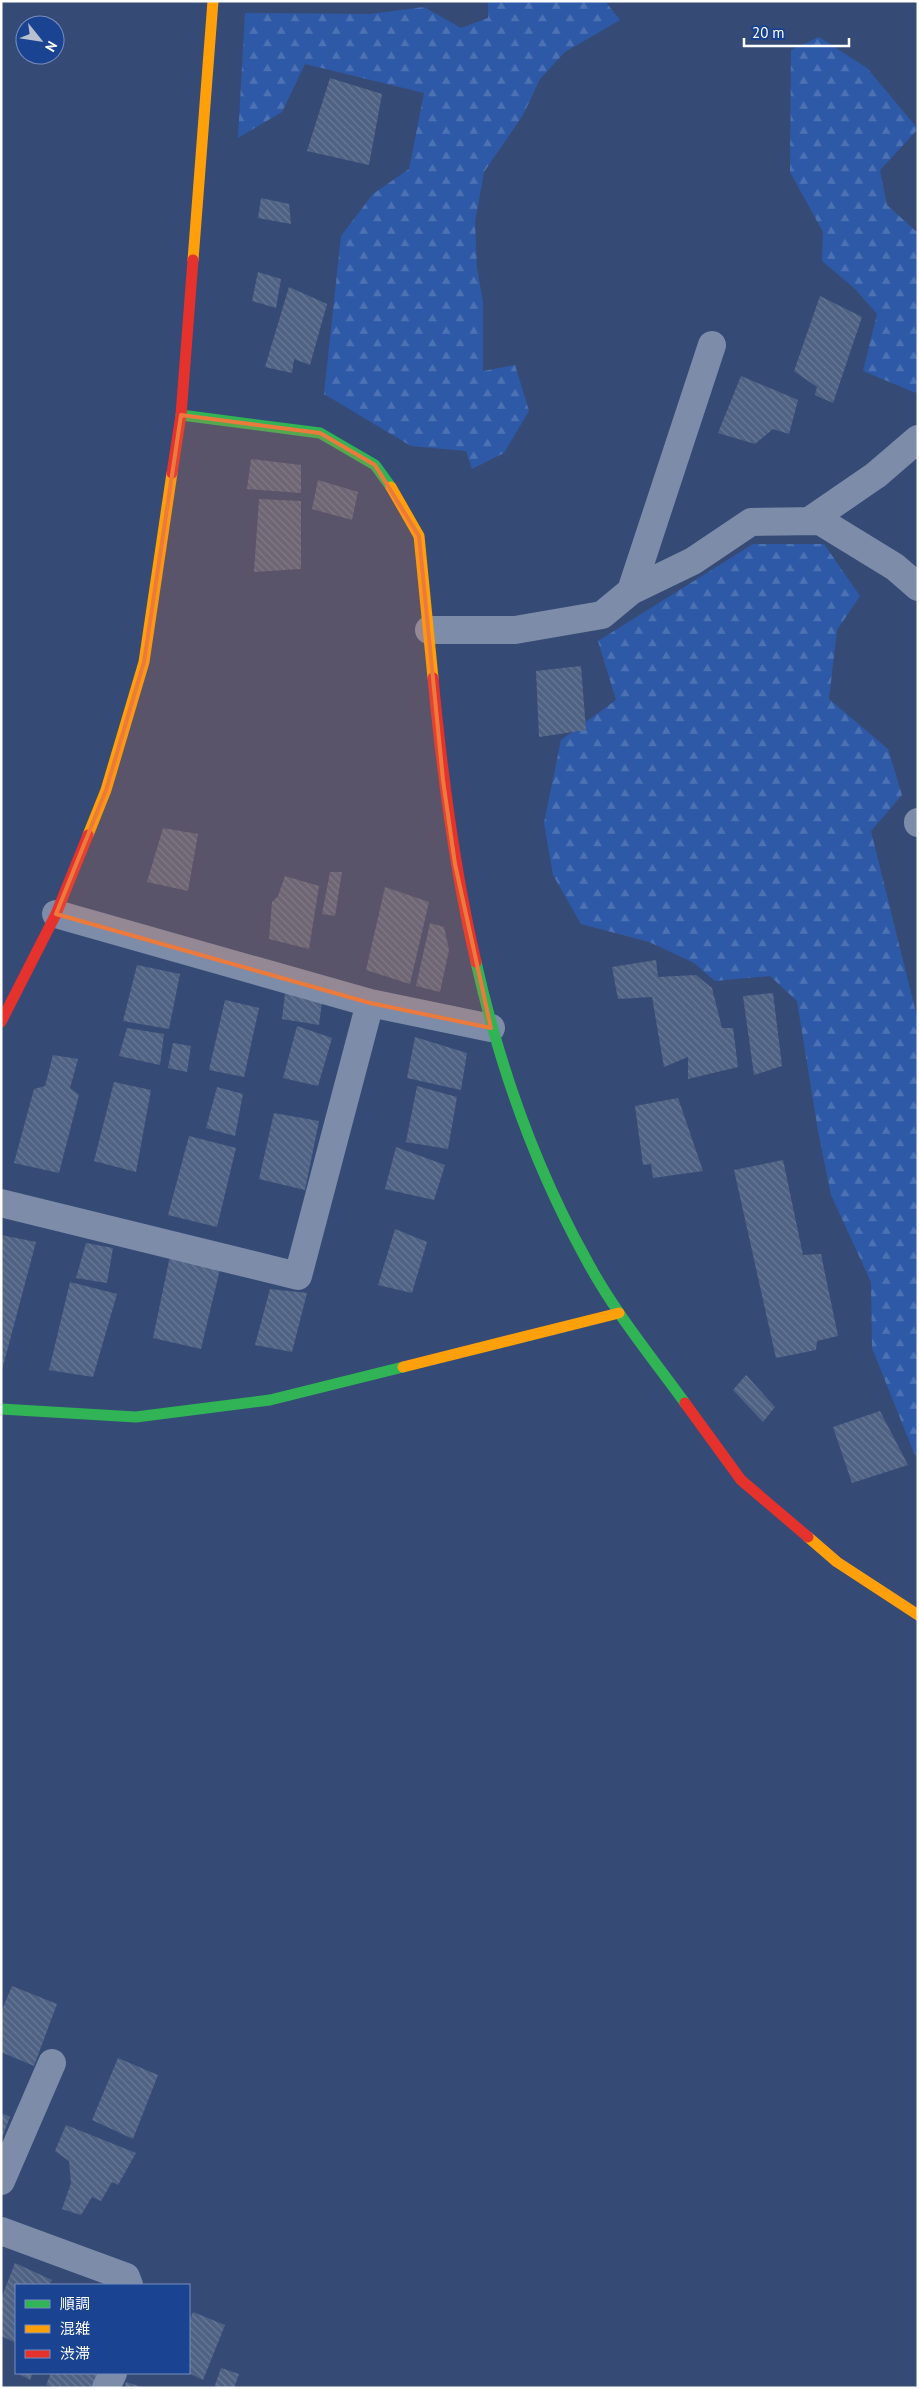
<svg xmlns="http://www.w3.org/2000/svg" width="919" height="2389" font-family="'PT Sans','Noto Sans JP',sans-serif">
<defs>
<pattern id="forest-firs" width="22" height="20" patternUnits="userSpaceOnUse" patternTransform="scale(1.25)"><rect width="22" height="20" fill="#2e59a7"/><path d="M5 1l3.5 6h-7zM16 11l3.5 6h-7z" fill="#4d72b4"/></pattern>
<pattern id="building-back-hatch" width="6" height="6" patternUnits="userSpaceOnUse" patternTransform="scale(1.25)"><rect width="6" height="6" fill="#4f6284"/><path d="M-1 5l2 2M0 0l6 6M5-1l2 2" fill="none" stroke="#697a96"/></pattern>
</defs>
<rect width="100%" height="100%" fill="#354b76"/>
<path fill="url(#forest-firs)" d="M488,1H605L620,20L565,52L540,79L523,115L484,172L475,222L477,268L483,302V371L515,365L529,411L504,453L472,469L466,451L411,446L324,394L341,236L373,194L409,169L424,93L305,64L282,112L238,138L245,13L370,14L424,7L461,28L488,18Z
M819,37L867,68L918,129L880,170L887,205L918,233V389L916,393L863,371L877,314L855,289L822,261L823,232L790,172L791,50Z
M753,544H824L860,596L837,630L829,699L888,749L902,795L871,831L918,1021V1457L914,1453L872,1348L871,1282L831,1195L818,1131L797,1001L770,976L715,981L694,963L649,942L581,924L553,875L544,823L561,740L616,700L598,641Z"/>
<path fill="url(#building-back-hatch)" d="M330,78L382,94L369,165L307,151Z
M261,198L289,204L291,224L258,218Z
M258,272L281,279L276,308L252,301Z
M289,287L327,304L310,365L294,359L292,373L265,367Z
M820,296L862,317L833,403L815,395L817,387L794,371Z
M741,376L798,400L789,434L773,429L755,444L718,433Z
M251,459L301,465V493L247,489Z
M318,480L358,492L352,520L312,509Z
M259,499L301,501V569L254,572Z
M581,666L586,730L539,737L536,671Z
M163,828L198,834L188,891L147,882Z
M330,872H342L335,916L322,914Z
M285,876L319,886L309,949L269,939L272,902L278,896Z
M385,887L429,902L410,984L366,970Z
M430,923L444,927L449,950L440,992L416,986Z
M656,960L658,977L696,975L712,988L722,1028H733L738,1067L688,1079V1057L664,1067L652,997L618,999L612,967Z
M137,965L180,974L169,1029L123,1021Z
M285,993L322,1002L319,1025L282,1019Z
M773,993L782,1066L754,1075L743,996Z
M225,1000L259,1008L244,1077L209,1070Z
M297,1026L332,1038L318,1086L283,1078Z
M127,1028L164,1034L160,1065L119,1056Z
M415,1037L467,1053L461,1090L407,1078Z
M173,1043L191,1046L187,1072L168,1068Z
M53,1055L78,1059L70,1088L79,1095L59,1173L14,1163L34,1089L45,1086Z
M114,1082L151,1090L136,1172L94,1161Z
M417,1086L457,1097L448,1149L406,1142Z
M217,1087L243,1094L235,1136L206,1128Z
M678,1098L703,1171L653,1178L651,1164L643,1165L635,1106Z
M274,1113L319,1121L305,1190L259,1179Z
M189,1136L236,1148L217,1227L168,1215Z
M396,1147L445,1165L434,1200L385,1189Z
M783,1160L803,1255L821,1254L838,1336L817,1341L816,1350L776,1358L734,1170Z
M395,1229L427,1242L412,1293L378,1285Z
M1,1235L36,1242L2,1370H1Z
M86,1243L113,1248L107,1283L76,1278Z
M170,1256L220,1269L201,1349L153,1338Z
M70,1282L117,1294L93,1377L49,1370Z
M270,1289L307,1293L292,1352L255,1345Z
M746,1375L775,1407L763,1422L733,1390Z
M880,1411L908,1465L852,1483L833,1427Z
M12,1986L57,2004L34,2066L1,2052V2012Z
M118,2058L158,2075L133,2139L92,2120Z
M1,2113L10,2117L1,2140Z
M66,2125L136,2153L118,2185L112,2182L101,2201L92,2197L81,2215L62,2209L71,2183L69,2161L55,2151Z
M15,2263L52,2280L49,2285H16V2343L1,2336V2299Z
M193,2312L225,2325L203,2380L189,2373V2321Z
M221,2368L239,2374L234,2388H214Z
M17,2373H33L30,2380Z
M51,2373H104L98,2388H56L46,2385Z
M126,2382L142,2387V2388H124Z"/>
<g fill="none" stroke-linecap="round" stroke-linejoin="round">
<path stroke="#7d8ca9" stroke-width="28" d="M809,521L876,475L918,439
M631,591L712,345
M429,630H515L602,615L631,591L693,561L751,522L820,521L895,567L918,587
M918,822V823
M56,914L370,1003
M1,1203L298,1276L370,1003L491,1028
M1,2181L52,2063
M1,2231L126,2277L129,2285
M106,2388L113,2373"/>
<path stroke="#30b455" stroke-width="11" d="M181,415L320,433L375,465L391,487
M476,962C499,1064 535,1167 586,1259C613,1310 651,1356 685,1403
M1,1409L136,1417L270,1400L403,1367"/>
<path stroke="#ff9f0a" stroke-width="11" d="M193,260L213,1
M391,487L419,536L433,678
M88,835L106,790L144,662L172,473
M403,1367L619,1313
M808,1537L837,1562L918,1615"/>
<path stroke="#e5322d" stroke-width="11" d="M172,473L181,415L193,260
M433,678C442,773 454,868 476,962
M1,1022L56,914L88,835
M685,1403L741,1480L808,1537"/>
</g>
<path fill="#ed7a3d" fill-opacity="0.2" stroke="#ed7a3d" stroke-width="4" stroke-linejoin="round" d="M181,415L320,433L375,465L419,536L443,780L455,864L491,1028L370,1003L56,914L106,790L144,662Z"/>
<rect width="919" height="2389" fill="none" stroke="#ffffff" stroke-width="5"/>
<rect x="15" y="2284" width="175" height="90" fill="#1a4391" stroke="#768ebd"/>
<rect x="25" y="2300" width="25" height="8" fill="#30b455" stroke="#768ebd"/>
<text x="60" y="2309" font-size="15" fill="#ffffff">順調</text>
<rect x="25" y="2325" width="25" height="8" fill="#ff9f0a" stroke="#768ebd"/>
<text x="60" y="2334" font-size="15" fill="#ffffff">混雑</text>
<rect x="25" y="2350" width="25" height="8" fill="#e5322d" stroke="#768ebd"/>
<text x="60" y="2359" font-size="15" fill="#ffffff">渋滞</text>
<g transform="translate(40 40) rotate(120)"><circle r="24" fill="#1a4391" stroke="#768ebd"/>
<path d="M0-4L9 19L0 12L-9 19Z" fill="#b8c0cf"/>
<text y="-8" font-size="14" font-weight="bold" text-anchor="middle" fill="#ffffff">N</text>
</g>
<path d="M744 38v8h105v-8" fill="none" stroke="#ffffff" stroke-width="2.5"/>
<text x="752" y="38" font-size="15" fill="#ffffff" stroke="#1a4391" stroke-width="4" paint-order="stroke">20 m</text>
</svg>
